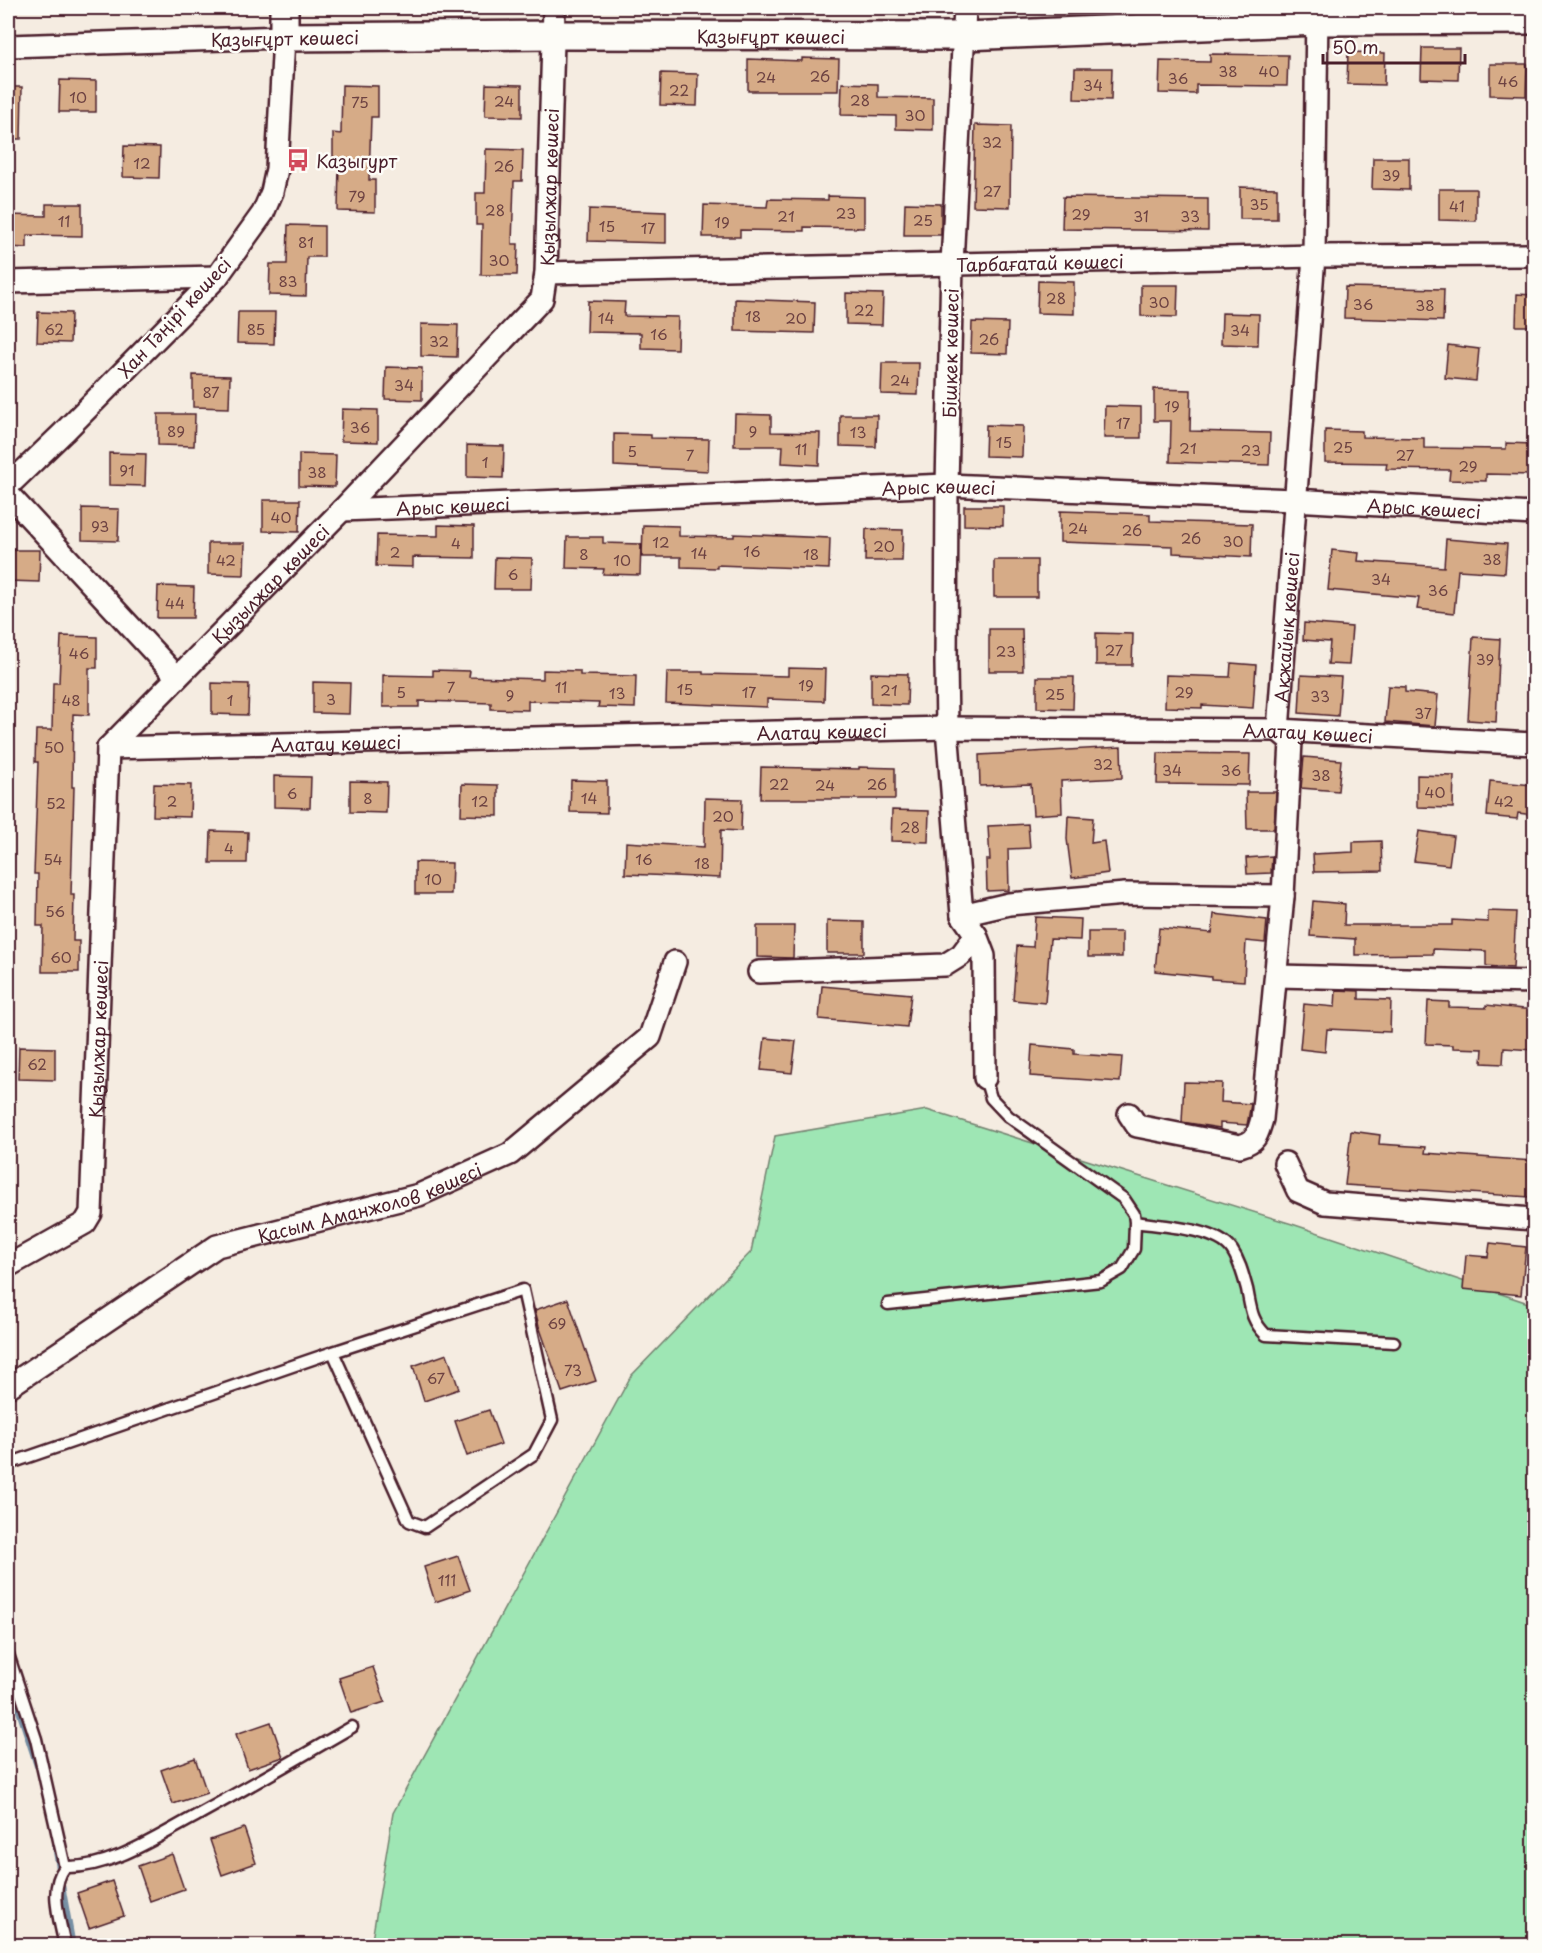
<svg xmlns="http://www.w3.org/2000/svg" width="1542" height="1953" font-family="'Playpen Sans',sans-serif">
<rect width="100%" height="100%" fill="#f5ece1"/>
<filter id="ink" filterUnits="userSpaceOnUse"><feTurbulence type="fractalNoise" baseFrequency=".0167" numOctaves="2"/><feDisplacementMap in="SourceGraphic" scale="12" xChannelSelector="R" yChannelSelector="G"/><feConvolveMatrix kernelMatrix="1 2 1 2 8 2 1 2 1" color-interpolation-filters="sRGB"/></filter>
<g filter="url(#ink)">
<path fill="#9ee6b4" stroke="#748270" stroke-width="1.5" d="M927,1110L1292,1224L1534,1305V1945L371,1946L393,1813L631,1376L751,1252L775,1136Z"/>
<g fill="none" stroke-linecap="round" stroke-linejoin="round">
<path stroke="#768fa4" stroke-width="6" d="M8,1677L37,1766
M55,1846L73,1946"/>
</g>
<path fill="#d6ab87" stroke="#4a1f2b" stroke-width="1.5" d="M1422,48H1459L1458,80L1421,79Z
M1348,52L1385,53L1384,85L1347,84Z
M1210,54L1288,55L1287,86L1196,85V94L1159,93L1160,61L1210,62Z
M802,58L839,59L838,91H748V59L802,61Z
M1490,64H1527L1526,96L1490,95Z
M1075,68H1112L1111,100L1074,99Z
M661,73L698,74L697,106L660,105Z
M60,80L96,81V112H59Z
M842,83L878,84V97L933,98V130L896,129V116L841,115Z
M486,84L522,85V117L485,116Z
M342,85L378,86V117H371L369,180H375V212L338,211L339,165H333V133L341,134Z
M8,87H22L21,139H8Z
M975,125L1011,126L1010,207L973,206Z
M124,146L160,147L159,178L123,177Z
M486,149L523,150L522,181H514L512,244H518L517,275H481L482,225H476V193H485Z
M1373,158H1409V190L1372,189Z
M1240,187L1277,188V219H1240Z
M1439,189H1476V221L1439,220Z
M828,196L864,197V228L804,227V231L740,230V237H703L704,205L767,207L768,199L828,200Z
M1063,197L1208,199V231L1062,229Z
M905,203L941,204V235H904Z
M46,204H82V236L27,235V248L8,247V215L46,216Z
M589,209L666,212V243L588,241Z
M288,225L324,226V257H307L306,296L269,295L270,264H287Z
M1038,281L1074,282V314L1037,313Z
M1141,285H1178L1177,317L1141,316Z
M1345,287L1444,289L1443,321L1344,318Z
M846,293L883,294L882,325L846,324Z
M1517,294L1534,295V326H1516Z
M735,299L815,302L814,333L735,331Z
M588,301L625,302L624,316L678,317L677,349L641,348V333L587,332Z
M38,312L71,313L70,343L37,342Z
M238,312H275L274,344L237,343Z
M1222,313L1259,314L1258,345L1221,344Z
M972,322L1008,323L1007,354L971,353Z
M421,324L458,325L457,357L421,356Z
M1448,345L1479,349L1476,381L1445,378Z
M882,363H919L918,395L881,394Z
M386,367L422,368V400L385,399Z
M193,375L230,376L229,408L193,407Z
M1154,389L1191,390L1190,431L1270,433L1269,465L1170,462L1171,421H1154Z
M1105,406L1141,407V438H1104Z
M342,409L378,410V442L341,441Z
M158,414H195L194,446L158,445Z
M735,414L771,415V432L820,433L819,465L782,463L783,446H734Z
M840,415H877L876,447L840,446Z
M986,425L1023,426L1022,457L985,456Z
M1325,430L1362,431V437L1424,438V448L1506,449V443L1534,444V475L1486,474V481L1449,480L1450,470L1386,469L1387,463L1325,462Z
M614,434L651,435V438L709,439L708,471L614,466Z
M467,445L504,446L503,478L467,477Z
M109,453L146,454L145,486L109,485Z
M299,454L336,455L335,487L299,486Z
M263,500H300L299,532L263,531Z
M964,506H1003V526L964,525Z
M82,508L119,509L118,541L82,540Z
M1060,511L1150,514V521L1252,524L1251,557L1173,553V546L1060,542Z
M438,525L474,526V558L413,557V567L376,566L377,535L438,536Z
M643,525L679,526V536L734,537V534L830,538L829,569L717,565V568L681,567V557H642Z
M866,529L903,530L902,561H865Z
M567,537H603V543L641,544L640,575L603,574L604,569L566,568Z
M1446,539L1507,544L1505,573L1458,570L1454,613L1417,609L1419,598L1328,590L1332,550L1359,553L1358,561L1444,567Z
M208,543H245L244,575L208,574Z
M8,550H40L39,582L8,581Z
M495,557L532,558L531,589H494Z
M994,560H1037V597H994Z
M158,586L194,587L193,618H157Z
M1304,623L1352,627L1349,665L1328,664L1330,642L1303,640Z
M989,629H1022L1023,671H989Z
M1096,633L1133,634L1132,665H1096Z
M61,636L97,637V668H89V715L73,714L72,787H74L71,895H74L73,941H79V972H42L43,926H37L38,874H34L38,762H35L36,730H52L53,683H59Z
M1473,637L1500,639L1496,722L1468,720Z
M1231,663L1256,665L1253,708L1202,705V708L1165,707L1166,675L1230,677Z
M788,668L825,669L824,701L767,699V707L666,703L667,672H703V674L788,676Z
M433,670L470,671L469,677L543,679V670L580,671V675L636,676L635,708L598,707L599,703L528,701V710L491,709V703L419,701V707H383V675L433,676Z
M871,673L908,674L907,705L871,704Z
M1301,675L1341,677L1338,716L1299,713Z
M1037,677H1074L1073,709L1037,708Z
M313,682L350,683L349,714L313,713Z
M212,683L249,684L248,715L212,714Z
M1388,686L1405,687V692L1438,695L1435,726L1385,722Z
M1121,747L1122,778L1061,781L1062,813L1033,815L1031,784L980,786L979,755Z
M1158,753L1250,754L1249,785L1157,784Z
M1304,757L1341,760L1338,791L1301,788Z
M761,767L859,769V767L895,768V799H760Z
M1417,775L1454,776L1453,808L1417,807Z
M274,776L311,777L310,808L274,807Z
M571,780L607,781V813L570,812Z
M350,781L387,782L386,813L350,812Z
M1490,781L1534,785V815L1518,813L1517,819L1487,816Z
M154,784L191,785L190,817L153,816Z
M462,784L498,785V816L461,815Z
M1246,792H1276L1274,829H1247Z
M705,798L742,799L741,831L721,830L720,878L625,874L626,842L704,847Z
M892,810L929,811L928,842L891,841Z
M1068,816L1093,818L1091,843L1104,841L1108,873L1072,878L1067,839Z
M1028,824L1030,848L1008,849L1009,890L987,891L986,860H990L988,826Z
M211,831L248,832L247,863H210Z
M1419,831L1453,836L1449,865L1414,861Z
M1381,841L1382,871L1314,872L1313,854L1353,852V842Z
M1272,856L1271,873L1247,874L1246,858Z
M415,862L452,863L451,894H415Z
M1313,901L1345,904L1344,925H1452V920L1488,922V911L1516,912L1513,968L1486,966V951L1433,949V954L1355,955V939L1310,936Z
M1214,914L1267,920L1265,943L1246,941L1244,981L1211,979V977L1155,971L1159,928L1212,933Z
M1035,917L1081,919L1080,940L1050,939L1045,1003L1013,1000L1017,946L1033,947Z
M827,921L864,922V953H827Z
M757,926H794L793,958L757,957Z
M1088,932H1122V957H1088Z
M822,986L911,994L907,1027L819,1019Z
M1336,990L1359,991V999L1391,1000L1390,1032L1327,1029L1325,1052L1300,1049L1304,1004L1335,1007Z
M1428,1001L1449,1002V1007L1486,1008V1005L1534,1010V1050L1504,1048L1503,1064L1482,1063L1483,1049L1453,1048V1045L1426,1044Z
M765,1038L796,1041L792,1073L761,1070Z
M1032,1045L1074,1049V1054L1122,1057L1120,1082L1030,1076Z
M19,1047L55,1048V1080L18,1079Z
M1184,1082L1222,1083L1221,1102L1251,1104L1247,1125L1220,1123V1128L1182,1122Z
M1351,1131L1380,1135L1379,1144L1426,1147L1425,1153L1533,1161L1530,1197L1345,1185Z
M1490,1243L1526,1247L1521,1295L1463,1289L1466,1255L1488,1257Z
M568,1299L596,1381L562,1392L539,1326L535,1310Z
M447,1354L459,1389L424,1401L413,1366Z
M489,1410L501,1444L467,1456L455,1421Z
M458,1556L470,1590L435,1602L424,1567Z
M373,1667L385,1702L351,1713L339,1678Z
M271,1722L283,1757L248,1769L236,1734Z
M195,1758L207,1793L173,1804L161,1770Z
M244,1828L256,1863L222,1875L210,1840Z
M172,1854L184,1889L150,1901L138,1866Z
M112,1881L124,1916L89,1928L77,1893Z"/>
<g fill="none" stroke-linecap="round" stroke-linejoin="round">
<g stroke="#4a1f2b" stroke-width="15">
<path id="service" d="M1135,1222C1161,1226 1217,1228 1232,1250C1240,1262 1243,1275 1247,1289C1251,1309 1251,1320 1266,1335L1394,1342
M523,1290L552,1420L534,1454L425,1527L409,1521L333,1352Z
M888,1304L1101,1281L1122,1269L1134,1249L1135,1222L1134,1214L1124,1199L1008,1116L991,1098L985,1078
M8,1464L333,1352
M8,1654L36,1739L65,1867C48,1889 60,1920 65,1946
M65,1867C110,1869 158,1836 196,1816C249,1787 300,1757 352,1727"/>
</g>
<g stroke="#4a1f2b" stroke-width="26">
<g id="minor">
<path d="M965,8L952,264L947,485L946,664L947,728L962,915L976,935L984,956L985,1078"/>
<path d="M8,46L284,37L277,169L272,192L263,213L217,277L64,432L8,486"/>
<path id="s1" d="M546,273L1314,256L1534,255"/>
<path d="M8,282L217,277"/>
<path d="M8,494L177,677"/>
<path id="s2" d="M342,510L947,485L1294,500L1534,514"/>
<path id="s3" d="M108,748L947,728L1278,730L1534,744"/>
<path d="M962,915L1009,904L1125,894L1283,896"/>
<path d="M759,972L945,965L961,955L976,935"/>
<path d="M1277,976L1534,982"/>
<path id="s4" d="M1129,1114L1137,1126L1240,1146C1257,1141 1257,1135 1262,1119L1283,896L1291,741L1278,730L1314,256L1317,8"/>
<path d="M1285,1163L1298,1191L1325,1203L1534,1219"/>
<path id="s5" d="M8,1266L85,1223L91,1213L108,748L342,510L542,299L546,273L554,8"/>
<path id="s6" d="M8,1387L217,1246L419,1195L510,1154L650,1037L675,962"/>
</g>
</g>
<g stroke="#4a1f2b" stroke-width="32">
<g id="tertiary">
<path id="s7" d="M284,8V37L554,35L965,36L1317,21L1534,20"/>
</g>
</g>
<use href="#service" stroke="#fdfcf7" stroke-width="10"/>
<use href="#minor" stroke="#fdfcf7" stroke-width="21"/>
<use href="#tertiary" stroke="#fdfcf7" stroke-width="27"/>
</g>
</g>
<defs>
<g id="bus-bare" transform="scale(1.8)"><path d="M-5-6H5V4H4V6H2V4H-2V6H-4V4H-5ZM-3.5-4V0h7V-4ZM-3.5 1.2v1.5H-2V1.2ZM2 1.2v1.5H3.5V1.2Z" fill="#d1495b" stroke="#fdfcf7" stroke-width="2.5" paint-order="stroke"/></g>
</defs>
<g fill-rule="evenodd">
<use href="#bus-bare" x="298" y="160"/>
</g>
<g text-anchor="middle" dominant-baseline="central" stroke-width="5" stroke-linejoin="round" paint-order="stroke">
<g font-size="15" fill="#6d4242">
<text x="1228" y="70">38</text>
<text x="1269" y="70">40</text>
<text x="820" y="75">26</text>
<text x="766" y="76">24</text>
<text x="1178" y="77">36</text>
<text x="1508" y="80">46</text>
<text x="1093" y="84">34</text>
<text x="679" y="89">22</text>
<text x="78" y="96">10</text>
<text x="860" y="99">28</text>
<text x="504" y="100">24</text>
<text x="360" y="101">75</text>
<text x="915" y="114">30</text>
<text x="992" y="141">32</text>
<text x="142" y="162">12</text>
<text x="504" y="165">26</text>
<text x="1391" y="174">39</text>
<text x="992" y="190">27</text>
<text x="357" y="195">79</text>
<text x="1259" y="203">35</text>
<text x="1457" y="205">41</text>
<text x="495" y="209">28</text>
<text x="846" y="212">23</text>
<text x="1081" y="213">29</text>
<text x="786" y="215">21</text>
<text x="1141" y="215">31</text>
<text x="1190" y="215">33</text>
<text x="923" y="219">25</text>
<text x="64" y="220">11</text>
<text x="722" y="221">19</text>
<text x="607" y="225">15</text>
<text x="648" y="227">17</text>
<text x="306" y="241">81</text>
<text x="499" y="259">30</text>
<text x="288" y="280">83</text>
<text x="1056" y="297">28</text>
<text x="1159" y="301">30</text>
<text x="1363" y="303">36</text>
<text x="1425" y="304">38</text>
<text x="864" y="309">22</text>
<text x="753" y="315">18</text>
<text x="606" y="317">14</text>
<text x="796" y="317">20</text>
<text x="54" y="328">62</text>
<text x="256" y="328">85</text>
<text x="1240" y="329">34</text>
<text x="659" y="333">16</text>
<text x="989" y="338">26</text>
<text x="439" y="340">32</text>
<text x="900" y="379">24</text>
<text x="404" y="384">34</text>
<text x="211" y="391">87</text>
<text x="1172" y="405">19</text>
<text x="1123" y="422">17</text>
<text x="360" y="426">36</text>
<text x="176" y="430">89</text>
<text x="753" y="430">9</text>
<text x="858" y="431">13</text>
<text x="1004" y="441">15</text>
<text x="1343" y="446">25</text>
<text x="1188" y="447">21</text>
<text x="801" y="448">11</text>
<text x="1251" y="449">23</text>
<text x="632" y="450">5</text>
<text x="690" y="454">7</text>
<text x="1405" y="454">27</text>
<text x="485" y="461">1</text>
<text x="1468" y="465">29</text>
<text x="127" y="469">91</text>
<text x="317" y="471">38</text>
<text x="281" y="516">40</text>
<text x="100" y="525">93</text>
<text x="1078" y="527">24</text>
<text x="1132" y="529">26</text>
<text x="1191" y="537">26</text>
<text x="1233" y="540">30</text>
<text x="661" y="541">12</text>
<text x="456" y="542">4</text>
<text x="884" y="545">20</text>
<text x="752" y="550">16</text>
<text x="395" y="551">2</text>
<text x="699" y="552">14</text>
<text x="584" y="553">8</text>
<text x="811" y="553">18</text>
<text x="1492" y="558">38</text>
<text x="226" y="559">42</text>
<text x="622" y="559">10</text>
<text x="513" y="573">6</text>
<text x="1381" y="578">34</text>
<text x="1438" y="589">36</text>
<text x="175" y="602">44</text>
<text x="1114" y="649">27</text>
<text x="1006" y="650">23</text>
<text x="79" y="652">46</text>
<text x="1485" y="658">39</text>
<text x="806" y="684">19</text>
<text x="451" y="686">7</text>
<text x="561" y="686">11</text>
<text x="685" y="688">15</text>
<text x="889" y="689">21</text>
<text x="401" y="691">5</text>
<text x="749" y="691">17</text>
<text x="1184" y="691">29</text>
<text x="617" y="692">13</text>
<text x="1055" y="693">25</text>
<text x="510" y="694">9</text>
<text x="1320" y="695">33</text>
<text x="331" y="698">3</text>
<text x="71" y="699">48</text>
<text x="230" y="699">1</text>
<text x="1423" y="712">37</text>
<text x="54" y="746">50</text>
<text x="1103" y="763">32</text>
<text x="1172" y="769">34</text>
<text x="1231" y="769">36</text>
<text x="1321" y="774">38</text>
<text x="779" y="783">22</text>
<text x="877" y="783">26</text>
<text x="825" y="784">24</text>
<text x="1435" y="791">40</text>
<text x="292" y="792">6</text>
<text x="368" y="797">8</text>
<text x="589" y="797">14</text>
<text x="172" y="800">2</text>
<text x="480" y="800">12</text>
<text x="1504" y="800">42</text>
<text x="56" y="802">52</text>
<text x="723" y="815">20</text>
<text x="910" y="826">28</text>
<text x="229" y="847">4</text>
<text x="53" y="858">54</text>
<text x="644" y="858">16</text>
<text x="702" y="862">18</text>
<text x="433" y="878">10</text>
<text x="55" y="910">56</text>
<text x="61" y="956">60</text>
<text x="37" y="1063">62</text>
<text x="557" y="1322">69</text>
<text x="573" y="1369">73</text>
<text x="436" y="1377">67</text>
<text x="447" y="1579">111</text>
</g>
<g font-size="18" fill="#4a1f2b" stroke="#fdfcf7">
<text stroke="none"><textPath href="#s7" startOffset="516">Қазығұрт көшесі</textPath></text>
<text transform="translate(285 38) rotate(-1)">Қазығұрт көшесі</text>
<text stroke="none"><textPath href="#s5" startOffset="1302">Қызылжар көшесі</textPath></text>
<text stroke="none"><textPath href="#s1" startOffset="494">Тарбағатай көшесі</textPath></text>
<text transform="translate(174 317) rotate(-47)">Хан Тәңірі көшесі</text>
<text transform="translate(950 353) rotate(-89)">Бішкек көшесі</text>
<text stroke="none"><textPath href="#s2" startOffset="597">Арыс көшесі</textPath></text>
<text stroke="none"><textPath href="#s2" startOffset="111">Арыс көшесі</textPath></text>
<text stroke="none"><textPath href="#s2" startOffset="1083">Арыс көшесі</textPath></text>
<text stroke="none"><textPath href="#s5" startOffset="796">Қызылжар көшесі</textPath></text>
<text stroke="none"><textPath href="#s4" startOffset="656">Ақжайық көшесі</textPath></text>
<text stroke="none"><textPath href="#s3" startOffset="714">Алатау көшесі</textPath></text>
<text stroke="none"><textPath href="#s3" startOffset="1200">Алатау көшесі</textPath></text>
<text stroke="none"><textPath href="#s3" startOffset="228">Алатау көшесі</textPath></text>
<text stroke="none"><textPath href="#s5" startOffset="274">Қызылжар көшесі</textPath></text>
<text stroke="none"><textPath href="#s6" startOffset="411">Қасым Аманжолов көшесі</textPath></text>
</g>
<g font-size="18" fill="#4a1f2b" stroke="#fdfcf7" text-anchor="start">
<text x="316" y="160">Казыгурт</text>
</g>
</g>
<rect width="1542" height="1953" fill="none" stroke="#fdfcf7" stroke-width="30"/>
<rect x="15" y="15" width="1512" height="1923" fill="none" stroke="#4a1f2b" stroke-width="2" filter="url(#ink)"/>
<path d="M1323 54v9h142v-9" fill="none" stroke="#4a1f2b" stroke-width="3"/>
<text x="1332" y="54" font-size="18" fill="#4a1f2b" stroke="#fdfcf7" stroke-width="4.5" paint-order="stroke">50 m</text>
</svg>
